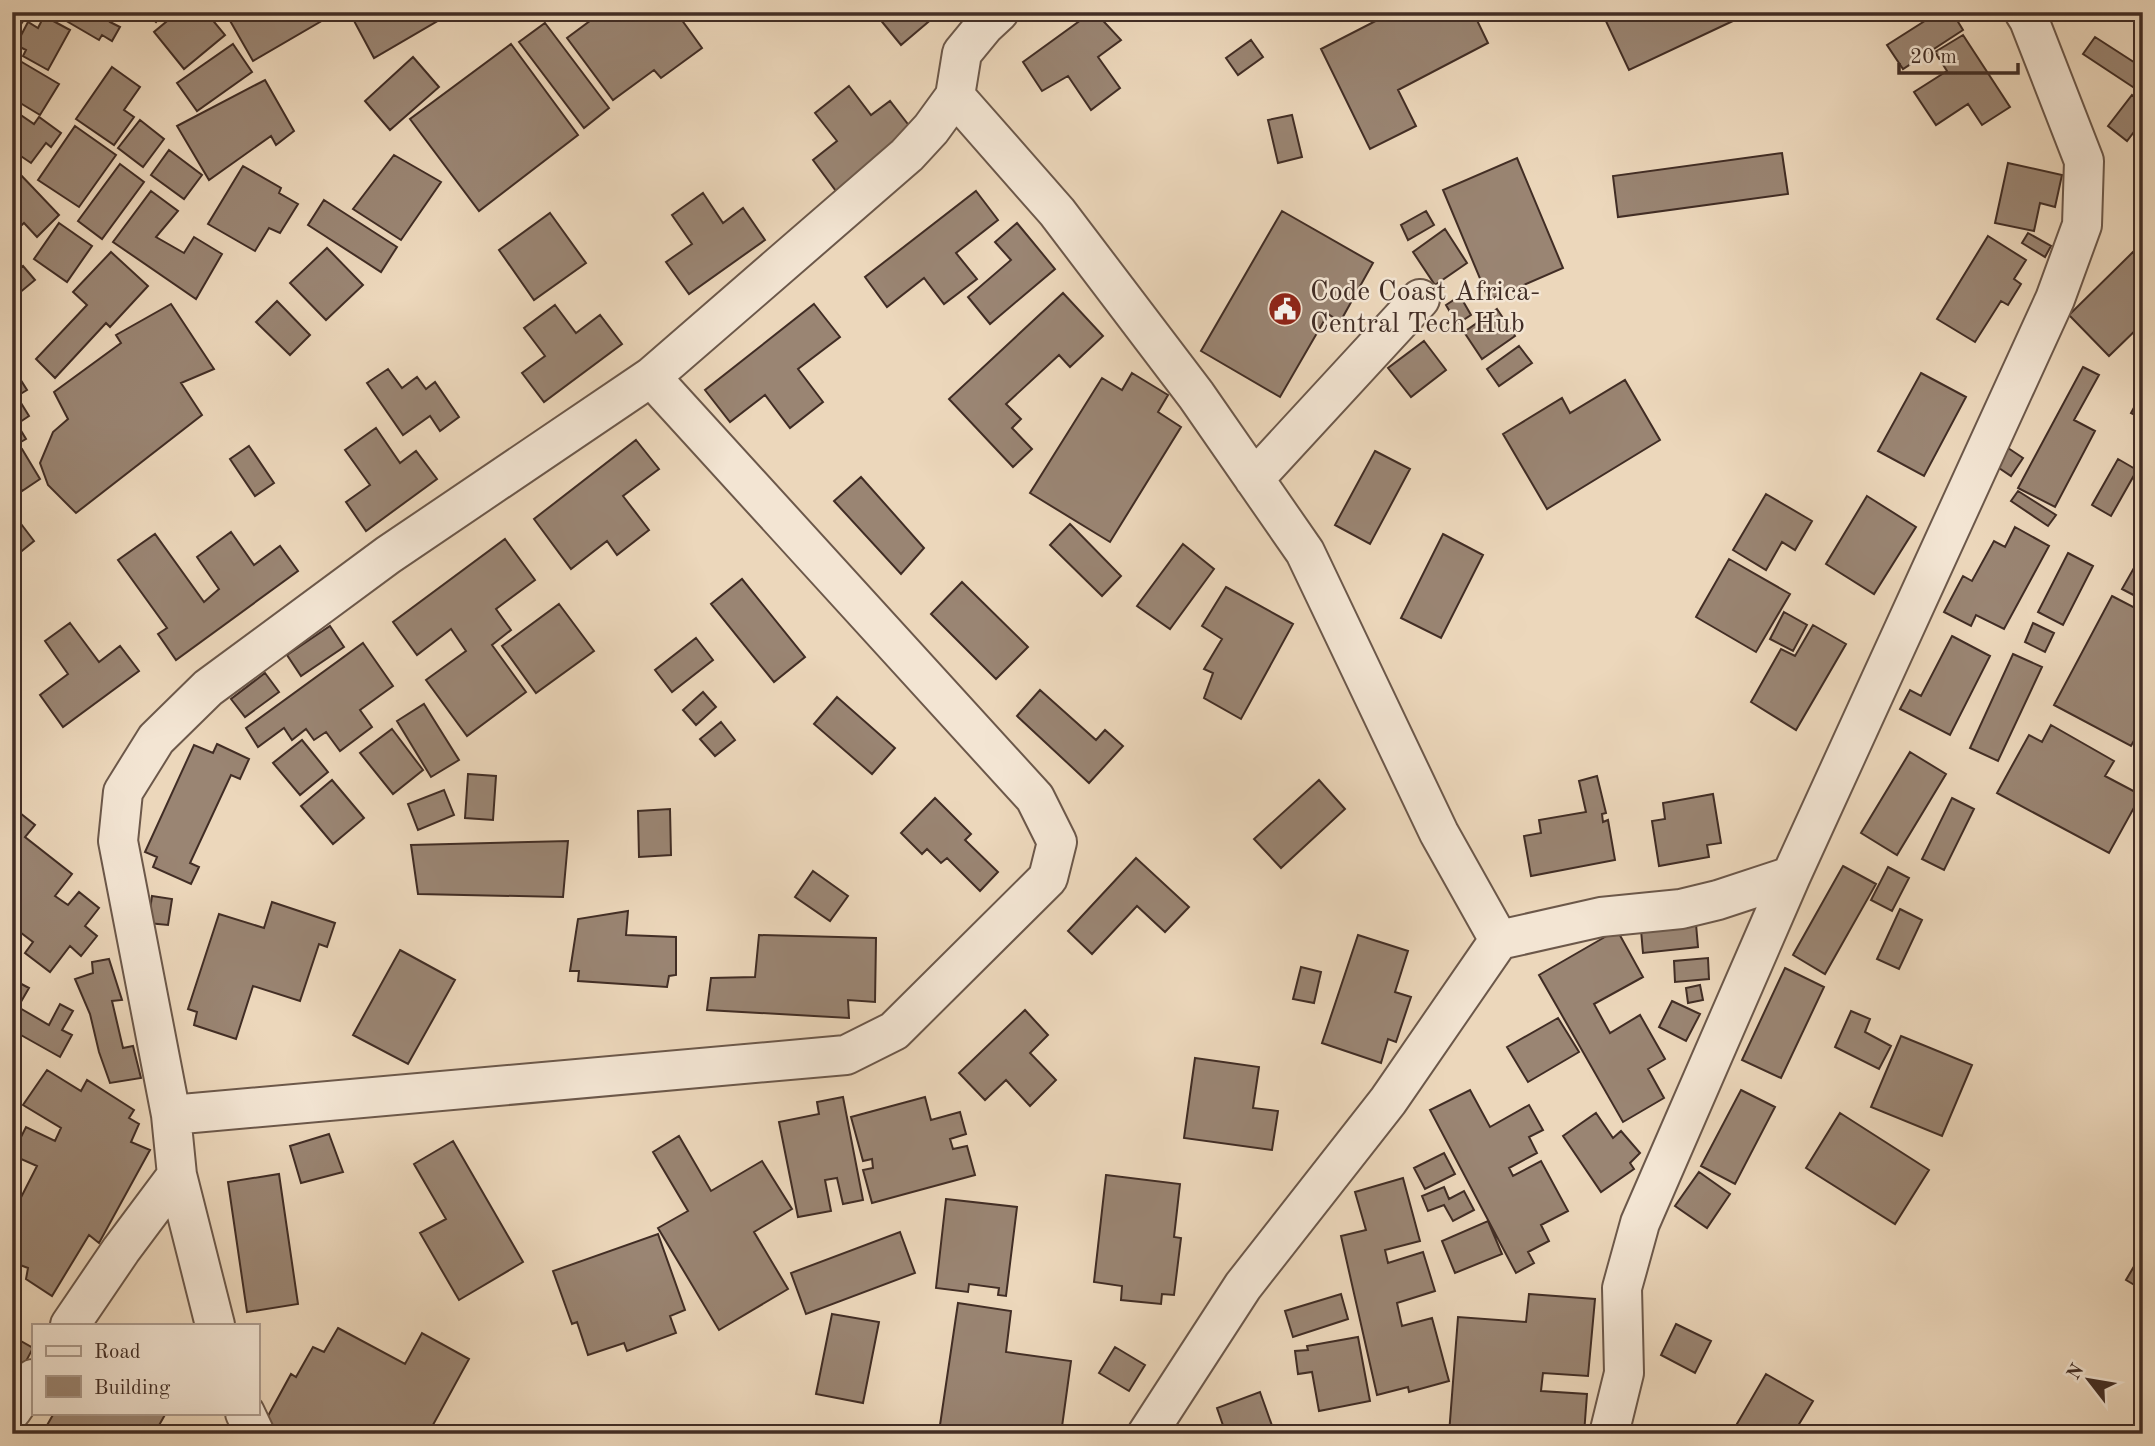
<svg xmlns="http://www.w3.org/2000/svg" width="2155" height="1446" font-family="'Old Standard TT',serif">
<rect width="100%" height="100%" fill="#ecd7bb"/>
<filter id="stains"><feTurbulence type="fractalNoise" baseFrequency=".00286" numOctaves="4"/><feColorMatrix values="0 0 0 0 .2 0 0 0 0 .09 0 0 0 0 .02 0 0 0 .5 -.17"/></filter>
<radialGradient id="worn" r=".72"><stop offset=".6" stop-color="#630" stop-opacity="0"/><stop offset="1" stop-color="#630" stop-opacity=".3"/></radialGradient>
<path fill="#9a8573" stroke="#412d25" stroke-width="2" d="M12,12H29L12,38Z
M51,12H116L110,22L120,27L112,41L102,35L99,40Z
M145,12H164L156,22Z
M178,12H184L188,17L193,12H206L225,35L184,69L154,32Z
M225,12H337L253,61Z
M365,12H444L446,16L374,58L353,19Z
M602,12H676L702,48L661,78L654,70L613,100L567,38Z
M874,12H940L901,45Z
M1092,12H1095L1121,40L1098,57L1120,88L1091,110L1068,76L1042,91L1023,62Z
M1393,12H1473L1488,43L1398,90L1416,126L1370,149L1321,49Z
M1613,12H1752L1629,70L1604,17Z
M1939,12H1952L1963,30L1903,69L1887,45Z
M44,16L70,30L48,70L23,56L26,50L16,45L28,22L38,28Z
M545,23L609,108L584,128L519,42Z
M1963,35L2010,107L1982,125L1968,104L1936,125L1914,92L1947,71L1935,52Z
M2095,37L2143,68L2142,93L2083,54Z
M1251,40L1263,57L1238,75L1226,58Z
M233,44L252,72L197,111L177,83Z
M511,44L578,135L479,211L410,119Z
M413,57L439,87L390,130L365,101Z
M15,58L59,84L40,115L12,98V62Z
M112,67L140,87L124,110L134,117L114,145L76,119Z
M265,80L294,131L276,145L271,136L209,180L177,126Z
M849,86L871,115L890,101L914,132L836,191L813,160L837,141L815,113Z
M2132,95L2143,104V120L2127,141L2108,126Z
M12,109L34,124L39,117L61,133L51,147L46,143L31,163L12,150Z
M1292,115L1302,157L1278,163L1268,120Z
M140,120L164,139L143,167L118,148Z
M75,126L116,155L79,207L38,180Z
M169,150L202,175L184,199L151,175Z
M1782,153L1788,194L1618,217L1613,176Z
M394,155L441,182L401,240L353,209Z
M1517,158L1563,268L1489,300L1443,190Z
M2008,163L2062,175L2055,207L2040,203L2034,231L1995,223Z
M120,164L144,182L102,239L78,221Z
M243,166L281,188L279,193L298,204L280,233L269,228L255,251L208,224Z
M18,172L59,215L37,237L24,223L12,234V177Z
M151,191L178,211L156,237L184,253L194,237L222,254L196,299L113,242Z
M976,191L998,220L956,253L977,279L944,304L924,278L887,307L865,277Z
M703,193L723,223L743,208L765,240L689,294L666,262L692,244L672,215Z
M324,200L397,247L381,272L308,225Z
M1282,211L1373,263L1340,322L1328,314L1280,397L1201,351Z
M1426,211L1434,225L1408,240L1401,225Z
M550,213L586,263L534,300L499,250Z
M59,223L92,246L67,282L34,259Z
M1017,223L1055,269L990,324L968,297L1011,260L995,242Z
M1445,229L1467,263L1435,285L1413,252Z
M2028,233L2051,246L2045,257L2022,243Z
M1988,236L2026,260L2014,279L2021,284L2008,305L2001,301L1975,342L1937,319Z
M327,248L363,285L326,320L290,283Z
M111,252L148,286L110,327L106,323L55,378L36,359L87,305L73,292Z
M2133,252L2143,262V323L2109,356L2069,315Z
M23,266L35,280L12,299V275Z
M1063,293L1103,336L1070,367L1059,355L1006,404L1021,419L1012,428L1032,449L1013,467L949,399Z
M1460,296L1471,315L1457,324L1446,305Z
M277,301L310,335L290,355L256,322Z
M171,304L214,369L181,383L202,415L76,513L48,485L40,463L53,432L68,419L54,392L121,343L116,335Z
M814,304L840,337L798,369L823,402L790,428L765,395L730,422L705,390Z
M555,305L576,333L600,315L622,344L544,402L522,373L545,356L524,328Z
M1497,309L1515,336L1482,359L1464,332Z
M1424,341L1446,370L1411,397L1388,368Z
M1519,346L1532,363L1499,386L1487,369Z
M12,366L27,390L12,399Z
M2083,367L2099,375L2074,420L2095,431L2055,507L2018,488Z
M388,369L402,388L417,377L426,389L435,382L459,417L440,431L430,416L403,435L367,383Z
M1132,373L1168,395L1158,412L1181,427L1110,542L1030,493L1102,378L1122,390Z
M1921,373L1966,397L1924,476L1878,451Z
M1625,380L1660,440L1547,509L1503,434L1562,398L1570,413Z
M2143,391V419L2131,413Z
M21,403L29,416L17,424L26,439L12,447V408Z
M376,428L400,463L416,451L437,479L366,531L346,502L370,485L345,450Z
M636,440L659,469L623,496L649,530L617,555L607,541L571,569L534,519Z
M249,446L274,483L255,496L230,459Z
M2008,448L2023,458L2011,476L1996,466Z
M22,449L40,479L22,491L12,473V455Z
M1375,451L1410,469L1370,544L1335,525Z
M2118,459L2137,470L2111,516L2092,505Z
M861,477L924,548L901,574L834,501Z
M2018,491L2056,515L2048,526L2011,501Z
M1766,494L1812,521L1795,550L1782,542L1766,570L1733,550Z
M1867,496L1916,527L1874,594L1826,564Z
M12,512L34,541L12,559Z
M1070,524L1121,576L1102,596L1050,545Z
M2015,527L2049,546L2004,629L1976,615L1971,626L1944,612L1963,576L1972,581L1994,541L2005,547Z
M231,532L254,565L280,546L298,571L176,660L158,634L167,628L118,560L155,534L204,602L219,589L197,557Z
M1443,534L1483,555L1441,638L1401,618Z
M505,539L535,580L496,609L511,630L492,645L526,692L467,736L426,680L466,651L451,629L417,655L393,622Z
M1183,544L1214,569L1170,629L1137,606Z
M2143,552V600L2122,589Z
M2068,553L2093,566L2063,625L2038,612Z
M1729,559L1790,594L1756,652L1696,617Z
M742,579L805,657L774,682L711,604Z
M962,582L1028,647L996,679L931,614Z
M1226,587L1293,624L1241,719L1204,698L1213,673L1204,669L1222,639L1202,626Z
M2112,596L2143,612V724L2131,746L2054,705Z
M559,604L594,651L536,693L502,646Z
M1784,612L1807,625L1793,651L1770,639Z
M70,623L99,662L120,646L139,671L63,727L40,695L68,674L45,641Z
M2033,623L2054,633L2045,652L2025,642Z
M1813,625L1846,644L1796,730L1751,702L1781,649L1795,656Z
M330,626L344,647L301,676L287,655Z
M1952,636L1990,656L1950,735L1900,709L1910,690L1921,696Z
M696,638L713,660L672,692L655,670Z
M363,643L393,686L360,710L372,727L340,751L326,732L314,740L306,729L292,740L284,728L258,747L246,728Z
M2013,654L2042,667L1998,761L1970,748Z
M265,673L279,692L245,717L231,699Z
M1040,690L1096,740L1105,730L1123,746L1089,783L1017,716Z
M703,692L716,707L696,725L683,710Z
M837,697L895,748L872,774L814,724Z
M424,704L459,760L431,777L397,721Z
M721,722L735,740L715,756L700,739Z
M2051,725L2114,761L2105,776L2141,795L2109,853L1997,793L2029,735L2042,742Z
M392,729L423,770L393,794L360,753Z
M302,740L328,772L300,795L273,763Z
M217,744L249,759L240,779L231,775L190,863L199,867L191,884L153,867L157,857L145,852L194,745L213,753Z
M1910,752L1946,774L1897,855L1861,833Z
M468,774L496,776L493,820L465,818Z
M1597,776L1606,813L1602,814L1603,822L1608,820L1615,860L1531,876L1524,836L1541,833L1539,820L1586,812L1579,781Z
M332,780L364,818L333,844L301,806Z
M1319,780L1345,809L1281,868L1254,839Z
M444,790L454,815L418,830L408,804Z
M1713,794L1721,843L1707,845L1709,857L1659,866L1652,821L1665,819L1663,803Z
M935,798L971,834L965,840L998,872L980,891L947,858L941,863L927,849L922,854L901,833Z
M1952,798L1974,809L1944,870L1922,859Z
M15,809L35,825L25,837L72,874L55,896L68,905L79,892L99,908L85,926L97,936L81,956L70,946L50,972L25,953L33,942L12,926V813Z
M670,809L671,855L639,857L638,811Z
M568,841L563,897L418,894L411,845Z
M1136,858L1189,907L1165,932L1137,906L1092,954L1068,931Z
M1843,866L1876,884L1825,974L1793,955Z
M1888,867L1909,878L1892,911L1871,900Z
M813,871L848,896L830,921L795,897Z
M152,896L172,899L168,925L148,923Z
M272,902L335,923L327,947L319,944L300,1001L253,986L236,1039L194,1025L197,1012L188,1009L219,914L264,928Z
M1900,909L1922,920L1899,969L1877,959Z
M628,911L626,935L676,937V975L669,976L667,987L578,981L579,971H570L578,919Z
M1696,924L1698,947L1643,953L1641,930Z
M1617,930L1643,977L1594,1004L1610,1033L1640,1015L1665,1059L1648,1069L1664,1098L1623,1122L1539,975Z
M759,935L876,938L875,1002L848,1000L849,1018L707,1010L711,978L755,977Z
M1358,935L1408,951L1395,992L1411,997L1396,1042L1388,1039L1381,1063L1322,1043Z
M400,950L455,980L408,1064L353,1035Z
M1708,958L1709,979L1675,982L1674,961Z
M109,959L122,1000L112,1001L123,1048L133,1046L141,1078L110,1083L99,1052L90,1014L75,979L93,973L92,962Z
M1301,967L1321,972L1314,1003L1293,999Z
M1785,968L1824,987L1781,1078L1742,1060Z
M12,979L29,988L18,1007L49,1025L60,1004L73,1011L62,1030L72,1035L60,1057L12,1030Z
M1700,985L1703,1000L1688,1003L1686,988Z
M1672,1001L1700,1014L1686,1041L1659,1027Z
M1025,1010L1048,1035L1030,1053L1056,1080L1030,1106L1006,1080L985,1100L959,1073Z
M1851,1011L1870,1019L1865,1032L1891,1046L1879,1069L1835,1047Z
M1558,1018L1579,1052L1528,1082L1507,1047Z
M1901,1036L1972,1065L1942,1136L1871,1107Z
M1195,1058L1259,1067L1253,1108L1278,1111L1272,1150L1184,1138Z
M47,1070L81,1091L87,1080L134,1110L129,1118L139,1124L131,1142L150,1150L99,1243L89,1235L52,1296L26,1279L28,1268L12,1262L17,1251L12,1248V1215L37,1166L12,1155L26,1127L55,1141L61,1128L23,1105Z
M1470,1090L1490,1127L1529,1105L1543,1130L1529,1137L1537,1153L1509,1168L1513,1176L1541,1161L1568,1211L1541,1225L1549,1241L1528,1252L1534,1263L1516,1273L1430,1110Z
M1741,1090L1775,1107L1735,1184L1701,1166Z
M843,1097L863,1200L843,1204L837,1178L825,1180L831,1211L798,1217L779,1122L819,1114L817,1102Z
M925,1097L931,1120L960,1112L966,1134L950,1139L953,1149L967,1146L975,1175L872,1203L863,1170L873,1168L872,1159L863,1161L851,1117Z
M1596,1113L1613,1138L1621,1131L1640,1153L1630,1163L1634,1169L1601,1192L1563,1136Z
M1840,1113L1929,1170L1895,1224L1806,1168Z
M329,1134L343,1172L301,1183L290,1146Z
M679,1136L711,1191L762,1161L792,1209L754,1232L788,1289L719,1330L658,1228L688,1211L653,1152Z
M453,1141L523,1262L459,1300L420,1233L446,1219L414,1164Z
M1444,1153L1455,1174L1425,1189L1414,1168Z
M1699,1172L1730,1194L1707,1228L1675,1206Z
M279,1174L298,1304L247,1312L228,1182Z
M1106,1175L1180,1184L1174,1237L1181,1238L1174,1295L1162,1294L1161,1304L1121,1300L1122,1286L1094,1282Z
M1403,1178L1420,1241L1385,1250L1388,1263L1423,1252L1435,1291L1397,1303L1402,1326L1432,1318L1449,1381L1409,1392L1408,1387L1377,1395L1341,1236L1366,1230L1355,1192Z
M1444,1187L1449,1199L1464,1191L1474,1210L1453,1221L1444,1205L1428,1211L1422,1196Z
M946,1199L1017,1207L1006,1296L998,1295L999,1288L969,1284L968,1292L936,1288Z
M1488,1221L1502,1254L1455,1273L1442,1241Z
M900,1232L915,1273L806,1314L791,1273Z
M658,1234L685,1310L670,1316L676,1333L627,1351L624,1343L588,1355L577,1322L572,1324L553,1271Z
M2143,1251V1290L2126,1280Z
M1341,1294L1348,1319L1293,1337L1285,1311Z
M1529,1294L1595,1299L1588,1376L1543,1373L1541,1391L1587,1394L1584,1434H1449L1458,1317L1526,1322Z
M958,1303L1011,1311L1006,1352L1071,1361L1061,1434H970V1429L940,1425Z
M832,1314L879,1322L863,1403L816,1394Z
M1676,1324L1711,1341L1695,1373L1661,1355Z
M338,1328L405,1364L422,1333L469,1359L428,1434H274L262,1427L291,1374L296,1377L313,1347L324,1352Z
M12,1336L33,1348L12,1388Z
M1358,1337L1370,1401L1319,1411L1312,1372L1298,1374L1295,1351L1308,1350L1307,1346Z
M1115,1347L1145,1365L1129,1391L1099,1373Z
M1766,1374L1813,1401L1793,1434H1741L1734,1429Z
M1260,1392L1275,1434H1226L1217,1408Z
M54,1413H166L154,1434H42Z
M1305,1428L1307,1434H1290Z"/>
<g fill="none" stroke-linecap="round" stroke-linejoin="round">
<g stroke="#6c584a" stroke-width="42">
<path id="minor" d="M955,96L1057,212L1196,395L1305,552L1439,833L1499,940
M1254,479L1420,299
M171,1115L846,1055L894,1031L1048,878L1057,842L1035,798L651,377
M70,1325L121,1250L177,1175
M215,1325L177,1175L171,1115L118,841L123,792L156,739L208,688L388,555L651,377L907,155L931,129L955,96L962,53L985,25L999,12
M12,1410L33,1379
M245,1413L255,1434
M1147,1434L1243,1286L1388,1101L1499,940L1601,917L1681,909L1718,900L1791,876
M1609,1434L1624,1373L1622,1288L1640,1223L1791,876L2055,299L2082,225L2084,161L2029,20L2024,12"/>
</g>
<use href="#minor" stroke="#f3e5d3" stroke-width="38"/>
</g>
<defs>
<g id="civic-disc" transform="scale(1.75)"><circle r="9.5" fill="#8f2418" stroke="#f3e5d3"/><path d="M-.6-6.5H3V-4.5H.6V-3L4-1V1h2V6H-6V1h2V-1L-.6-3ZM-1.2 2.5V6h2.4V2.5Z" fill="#fff"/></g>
</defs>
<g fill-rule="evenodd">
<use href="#civic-disc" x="1285" y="309"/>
</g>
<g text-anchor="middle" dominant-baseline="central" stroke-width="5" stroke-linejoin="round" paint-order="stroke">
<g font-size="28" fill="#412d25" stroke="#f3e5d3" text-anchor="start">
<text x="1310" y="293">Code Coast Africa-<tspan x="1310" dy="32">Central Tech Hub</tspan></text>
</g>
</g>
<rect width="2155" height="1446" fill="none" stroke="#ecd7bb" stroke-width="42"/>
<rect x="14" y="14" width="2127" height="1418" fill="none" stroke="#412d25" stroke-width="3.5"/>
<rect x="21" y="21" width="2113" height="1404" fill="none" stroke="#412d25" stroke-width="2"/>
<rect x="32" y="1324" width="228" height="91" fill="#f3e5d3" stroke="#ac9b8d" stroke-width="2"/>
<rect x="46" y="1346" width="35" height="10" fill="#f3e5d3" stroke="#ac9b8d" stroke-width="2"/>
<text x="94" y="1358" font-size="21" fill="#412d25">Road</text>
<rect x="46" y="1376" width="35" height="21" fill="#9a8573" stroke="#ac9b8d" stroke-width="2"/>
<text x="94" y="1394" font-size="21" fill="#412d25">Building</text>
<g transform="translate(2089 1380) rotate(301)" stroke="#f3e5d3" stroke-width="5" paint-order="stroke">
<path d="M0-5L12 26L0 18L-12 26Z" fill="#412d25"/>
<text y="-10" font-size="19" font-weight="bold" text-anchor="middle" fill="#412d25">N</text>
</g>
<path d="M1899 63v10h119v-10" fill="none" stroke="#412d25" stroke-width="3.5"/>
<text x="1910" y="63" font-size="21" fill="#412d25" stroke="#f3e5d3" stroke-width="5" paint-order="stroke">20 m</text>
<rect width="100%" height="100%" filter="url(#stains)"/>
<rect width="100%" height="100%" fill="url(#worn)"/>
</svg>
